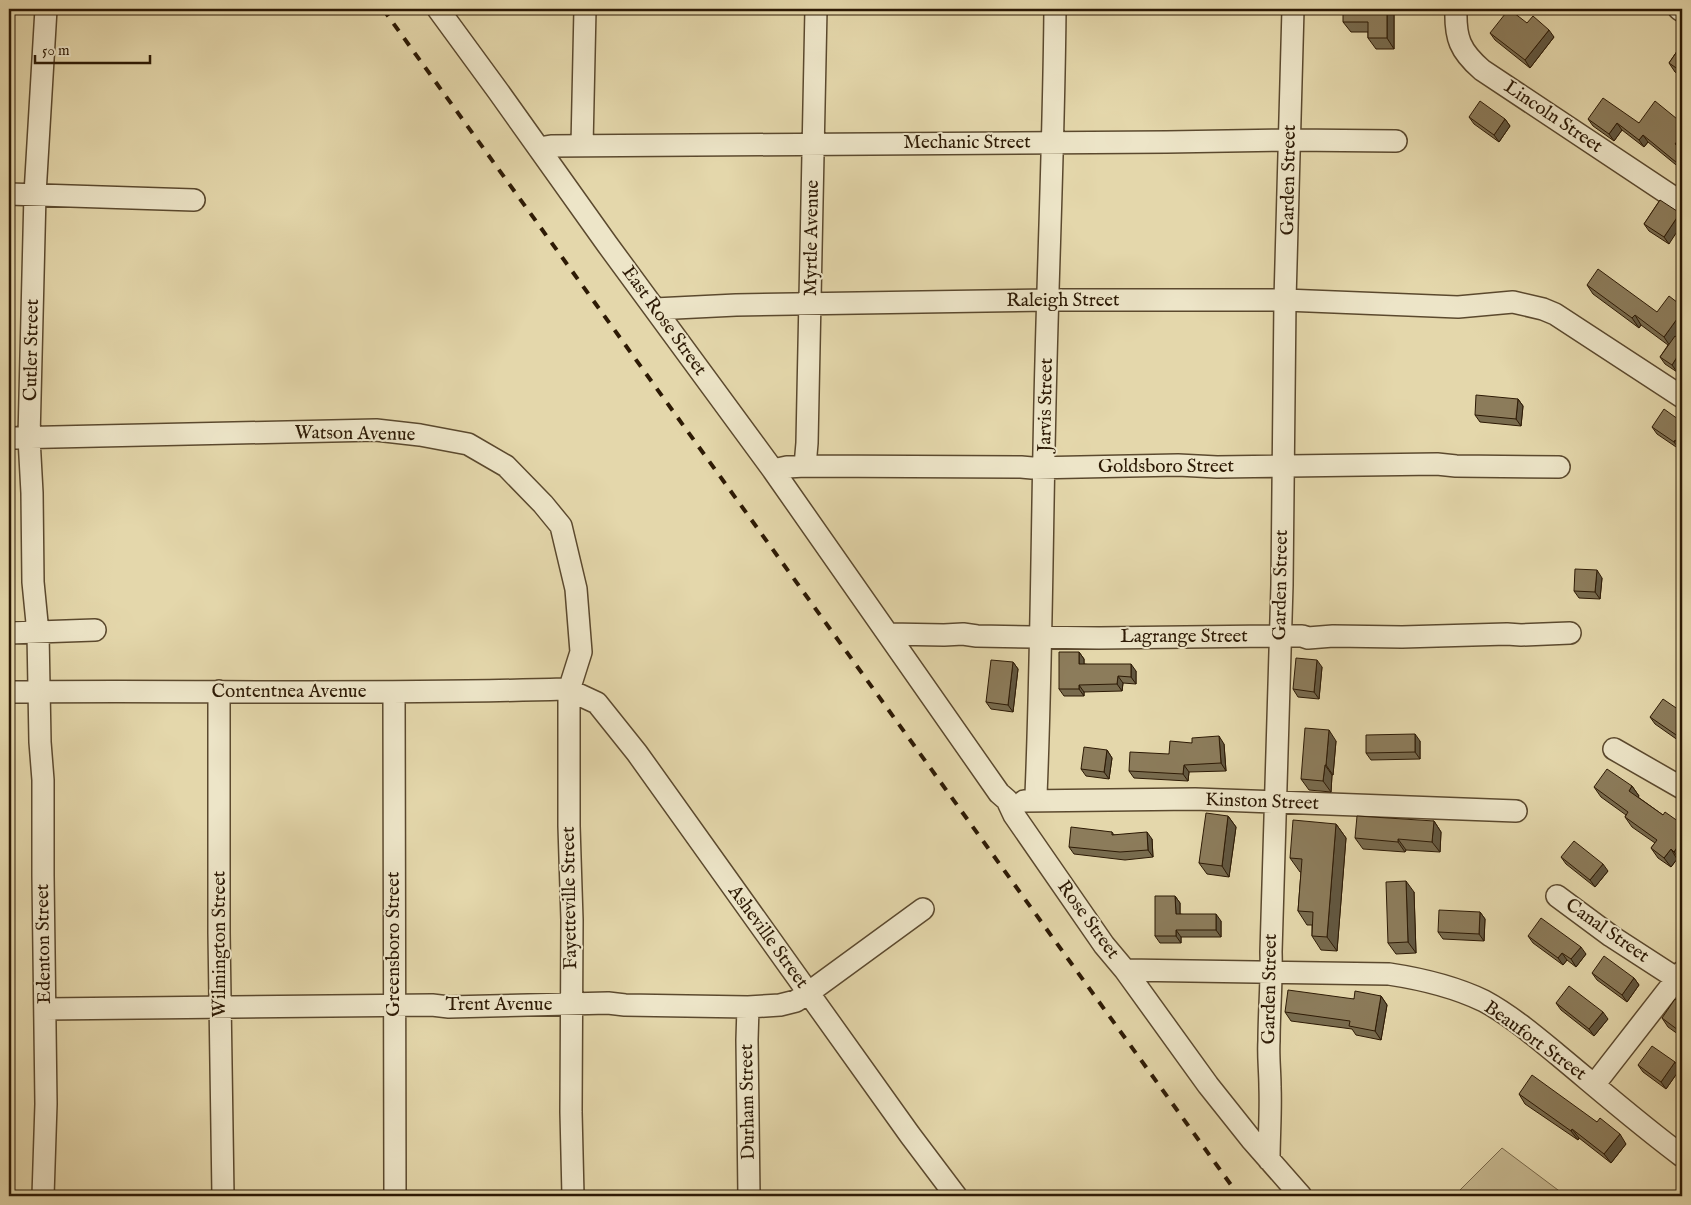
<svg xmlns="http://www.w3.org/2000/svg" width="1691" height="1205" font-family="'IM FELL English',serif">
<rect width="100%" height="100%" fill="#e4d7ab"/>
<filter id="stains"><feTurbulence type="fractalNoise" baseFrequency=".004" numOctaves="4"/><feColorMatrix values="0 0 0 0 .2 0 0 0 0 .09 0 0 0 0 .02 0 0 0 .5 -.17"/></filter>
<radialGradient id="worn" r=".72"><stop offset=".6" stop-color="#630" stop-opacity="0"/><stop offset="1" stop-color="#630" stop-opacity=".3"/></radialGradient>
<path fill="#c5b78f" stroke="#79684a" d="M1502,1148L1566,1196H1454Z"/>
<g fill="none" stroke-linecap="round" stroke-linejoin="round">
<g stroke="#5b492e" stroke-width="24">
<path id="minor" d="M438,9L498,91L607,244L773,470L999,793L1007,800L1014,815L1104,945L1125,970L1208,1085L1251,1139L1301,1196
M1456,9C1455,38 1460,51 1482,70L1682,203
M1679,9L1682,11
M582,146L585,9
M539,148L551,146L1167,142L1290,140L1396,141
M9,194L194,200
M655,309L736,305L1048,300H1285L1458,307L1513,302L1543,309L1555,314L1682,397
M9,438L376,430L420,435L468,444L506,466L543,504L561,526L576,589L581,652L569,690V826L572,920L571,1112L573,1196
M805,466L807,443L816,9
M773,470L787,467L805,466L1021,467L1032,468L1178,465L1217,467L1437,464L1456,466L1559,467
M9,633L95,630
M888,634L944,635L963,634L977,636L1099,638L1280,636H1302L1308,638L1333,636L1402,637L1507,634L1521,635L1570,633
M219,691V933L223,1196
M9,692C193,690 378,695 563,689L569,690L597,703L637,753L910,1135L956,1196
M394,692L395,1196
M1614,749L1682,788
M1024,801L1195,799L1516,811
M1039,801L1036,795C1042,650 1042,506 1046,361C1049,243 1054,126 1055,9
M1557,896L1611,936L1682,982
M1125,970L1389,974C1422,979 1453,986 1484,1001C1510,1015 1535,1036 1558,1055C1599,1089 1639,1124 1682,1156
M748,1007L747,1040L749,1196
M45,1009L432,1005L449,1007L608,1003L625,1005L748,1007L780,1005L796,1001L808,993L923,909
M1594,1085L1682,972
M1269,1160C1269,1136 1271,1111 1270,1087C1270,1071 1268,1056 1269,1041C1269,1011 1272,981 1271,952L1282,585L1285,300L1293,9
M43,1196L46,1104L43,876V780L40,742L38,633L33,582L32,493L29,438L35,194L46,9"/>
</g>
<use href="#minor" stroke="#ede5c8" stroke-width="21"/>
<path stroke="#2d1a05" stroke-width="4" stroke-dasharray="9 9" stroke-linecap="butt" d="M383,9L1239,1196"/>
</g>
<path fill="#786b4e" stroke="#2d1a05" d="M1394,9V49H1376L1368,38V32H1351L1343,22Z
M1527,23L1554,37L1530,68L1495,40L1490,33Z
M1682,44V77L1675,72L1669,63Z
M1469,117L1505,119L1510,126L1499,142L1474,124Z
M1588,119L1639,123H1682V148L1681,150H1682V182L1677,174L1681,169L1648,142L1644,147L1622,130L1614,141L1593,126Z
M1660,200L1669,244L1649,231L1644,224Z
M1587,285L1677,337V372L1665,364L1660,357L1668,345L1641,325L1639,328L1593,294Z
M1518,399L1523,406L1521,426L1480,422L1475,415Z
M1682,422V449L1680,447L1679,449L1657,434L1652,427Z
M1602,578L1600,599L1579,598L1574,591Z
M1079,652L1084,659V664L1136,671V684L1123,683L1122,691L1084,692V696H1064L1059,689Z
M1013,662L1018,669L1013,712L991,709L986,702Z
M1322,667L1319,699L1298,697L1293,689Z
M1682,712V743L1655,724L1650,717Z
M1336,741L1333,775H1332L1331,792L1309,790L1301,779Z
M1420,741V759L1371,760L1366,753Z
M1192,743L1224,744L1226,771L1189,772L1188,781L1134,778L1129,771L1169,754Z
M1107,750L1112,758L1109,779L1086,776L1081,769Z
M1632,786L1639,796L1638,797L1663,815L1682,824V860L1681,861L1677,859L1671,867L1658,858L1651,848L1655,843L1632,827L1625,817L1626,815L1601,797L1594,787Z
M1228,816L1236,827L1229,877L1207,874L1199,863Z
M1434,821L1441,832L1440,852L1406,850L1405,852L1363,849L1355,838Z
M1336,824L1346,838L1337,951L1321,950L1312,936V925H1307L1298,911L1301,872H1300L1290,858Z
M1112,832L1114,835L1152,839L1153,857L1125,860L1074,854L1069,847Z
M1561,857L1608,871L1595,887L1566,864Z
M1414,892L1416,953L1396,954L1388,943Z
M1175,896L1180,903V914L1221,921V937H1181V943H1160L1155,936Z
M1480,912L1485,919L1484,941L1443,939L1438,932Z
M1528,936L1586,954L1576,967L1567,960L1563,965L1533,943Z
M1592,973L1634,978L1639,985L1627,1002L1597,980Z
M1381,996L1387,1005L1381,1040L1356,1035L1352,1029L1291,1021L1285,1012L1354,999Z
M1556,1003L1608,1019L1594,1036L1561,1010Z
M1682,1004V1037L1668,1027L1662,1018Z
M1638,1065L1680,1069L1666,1089L1643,1072Z
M1519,1094L1597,1122L1626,1144L1611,1163L1579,1138L1578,1140L1525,1104Z"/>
<path fill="#625740" stroke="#2d1a05" d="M1387,9H1394V49L1387,38Z
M1549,30L1554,37L1530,68L1525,60Z
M1505,119L1510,126L1499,142L1494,135Z
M1617,123L1622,130L1614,141L1609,134Z
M1643,135L1648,142L1644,147L1639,140Z
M1682,135V148L1680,151L1675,144Z
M1680,213L1682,216V224L1669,244L1664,237Z
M1682,312V330L1670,346L1664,337Z
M1635,315L1641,325L1639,328L1632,318Z
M1682,349V364L1677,372L1672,365Z
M1518,399L1523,406L1521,426L1516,419Z
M1675,440L1680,447L1679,449L1674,442Z
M1597,570L1602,578L1600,599L1595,592Z
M1079,652L1084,659V671L1079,664Z
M1317,660L1322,667L1319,699L1314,692Z
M1013,662L1018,669L1013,712L1008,705Z
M1131,664L1136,671V684L1131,677Z
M1118,676L1123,683L1122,691L1117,684Z
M1079,685L1084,692V696L1079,689Z
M1329,730L1336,741L1333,775L1326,765Z
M1415,734L1420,741V759L1415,752Z
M1219,736L1224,744L1226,771L1221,763Z
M1107,750L1112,758L1109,779L1104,772Z
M1184,765L1189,772L1188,781L1183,774Z
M1325,765L1332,775L1331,792L1323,781Z
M1632,786L1639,796L1636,801L1629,791Z
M1228,816L1236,827L1229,877L1222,866Z
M1434,821L1441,832L1440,852L1432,842Z
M1336,824L1346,838L1337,951L1327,937Z
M1147,832L1152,839L1153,857L1148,850Z
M1398,839L1406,850L1405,852L1398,842Z
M1682,840V860L1681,861L1674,852Z
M1671,849L1677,859L1671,867L1664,858Z
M1603,864L1608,871L1595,887L1590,880Z
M1406,881L1414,892L1416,953L1408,942Z
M1175,896L1180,903V921L1176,914Z
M1480,912L1485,919L1484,941L1479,934Z
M1216,914L1221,921V937L1216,930Z
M1176,930L1181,937V943L1176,936Z
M1581,947L1586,954L1576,967L1571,959Z
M1562,953L1567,960L1563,965L1558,958Z
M1634,978L1639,985L1627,1002L1622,995Z
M1381,996L1387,1005L1381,1040L1375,1031Z
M1603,1012L1608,1019L1594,1036L1589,1029Z
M1675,1062L1680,1069L1666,1089L1661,1082Z
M1572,1129L1579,1138L1578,1140L1571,1131Z
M1620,1134L1626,1144L1611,1163L1604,1154Z"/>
<path fill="#8c7c5b" stroke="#2d1a05" d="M1343,9H1387V38H1368V22H1343Z
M1509,9L1527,23L1533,16L1549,30L1525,60L1490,33Z
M1682,44V72L1669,63Z
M1603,98L1639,123L1655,101L1682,123V135L1675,144L1682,150V167L1643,135L1639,140L1617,123L1609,134L1588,119Z
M1480,101L1505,119L1494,135L1469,117Z
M1682,167V179L1677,174Z
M1660,200L1680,213L1664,237L1644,224Z
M1598,269L1657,312L1669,296L1682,306V312L1664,337L1635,315L1632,318L1587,285Z
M1675,336L1682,341V349L1672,365L1660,357Z
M1476,395L1518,399L1516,419L1475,415Z
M1664,409L1682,422V445L1675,440L1674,442L1652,427Z
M1575,569L1597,570L1595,592L1574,591Z
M1059,652H1079V664H1131V677L1118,676L1117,684L1079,685V689H1059Z
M1296,658L1317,660L1314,692L1293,689Z
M991,660L1013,662L1008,705L986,702Z
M1663,699L1682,712V739L1650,717Z
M1305,728L1329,730L1326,765H1325L1323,781L1301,779Z
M1415,734V752L1366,753V735Z
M1219,736L1221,763L1184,765L1183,774L1129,771L1130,752L1169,754L1170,741L1192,743V738Z
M1084,747L1107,750L1104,772L1081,769Z
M1607,769L1632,786L1629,791L1663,815L1665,812L1682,824V840L1674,852L1671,849L1664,858L1651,848L1657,840L1625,817L1628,812L1594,787Z
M1206,813L1228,816L1222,866L1199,863Z
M1357,816L1434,821L1432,842L1398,839V842L1355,838Z
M1293,820L1336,824L1327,937L1312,936L1313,912L1298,911L1302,859L1290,858Z
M1071,827L1112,832V835L1147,832L1148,850L1120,852L1069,847Z
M1574,841L1603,864L1590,880L1561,857Z
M1406,881L1408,942L1388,943L1386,882Z
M1155,896H1175L1176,914H1216V930H1176V936H1155Z
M1439,910L1480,912L1479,934L1438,932Z
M1541,918L1581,947L1571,959L1562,953L1558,958L1528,936Z
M1604,956L1634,978L1622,995L1592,973Z
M1569,986L1603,1012L1589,1029L1556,1003Z
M1288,990L1354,999L1355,991L1381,996L1375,1031L1349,1026L1350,1021L1285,1012Z
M1675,999L1682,1004V1033L1662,1018Z
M1652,1046L1675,1062L1661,1082L1638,1065Z
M1532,1075L1597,1122L1600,1118L1620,1134L1604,1154L1572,1129L1571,1131L1519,1094Z"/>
<g text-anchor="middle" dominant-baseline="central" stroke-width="4" stroke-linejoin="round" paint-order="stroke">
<g font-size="19" fill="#2d1a05" stroke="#ede5c8">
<text transform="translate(1553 117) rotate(34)">Lincoln Street</text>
<text x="967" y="143">Mechanic Street</text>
<text transform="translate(1289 180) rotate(-89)">Garden Street</text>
<text transform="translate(812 238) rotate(-89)">Myrtle Avenue</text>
<text x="1063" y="301">Raleigh Street</text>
<text transform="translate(664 321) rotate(54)">East Rose Street</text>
<text transform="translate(32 350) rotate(-89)">Cutler Street</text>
<text transform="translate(1046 405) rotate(-89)">Jarvis Street</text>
<text transform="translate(355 434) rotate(1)">Watson Avenue</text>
<text x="1166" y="467">Goldsboro Street</text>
<text transform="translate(1281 585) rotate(-89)">Garden Street</text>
<text x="1184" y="637">Lagrange Street</text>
<text x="289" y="692">Contentnea Avenue</text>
<text transform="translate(1262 802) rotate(2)">Kinston Street</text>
<text transform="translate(570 898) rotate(-91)">Fayetteville Street</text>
<text transform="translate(1088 920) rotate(54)">Rose Street</text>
<text transform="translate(1607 931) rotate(35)">Canal Street</text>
<text transform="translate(768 937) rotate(54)">Asheville Street</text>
<text transform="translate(44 944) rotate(-91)">Edenton Street</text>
<text transform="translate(220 944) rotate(-90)">Wilmington Street</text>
<text transform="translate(394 944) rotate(-90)">Greensboro Street</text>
<text transform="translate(1270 989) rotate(-89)">Garden Street</text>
<text x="499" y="1005">Trent Avenue</text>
<text transform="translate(1535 1041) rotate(36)">Beaufort Street</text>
<text transform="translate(748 1102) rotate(-91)">Durham Street</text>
</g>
</g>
<rect width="1691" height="1205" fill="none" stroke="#e4d7ab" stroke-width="30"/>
<rect x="10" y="10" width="1671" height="1185" fill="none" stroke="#2d1a05" stroke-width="2.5"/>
<rect x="15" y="15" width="1661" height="1175" fill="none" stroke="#2d1a05"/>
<path d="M35 55v8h115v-8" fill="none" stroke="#2d1a05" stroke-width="2.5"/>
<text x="42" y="55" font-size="15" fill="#2d1a05" stroke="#ede5c8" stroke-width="4" paint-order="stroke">50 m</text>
<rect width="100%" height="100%" filter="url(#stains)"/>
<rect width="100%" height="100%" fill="url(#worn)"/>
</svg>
